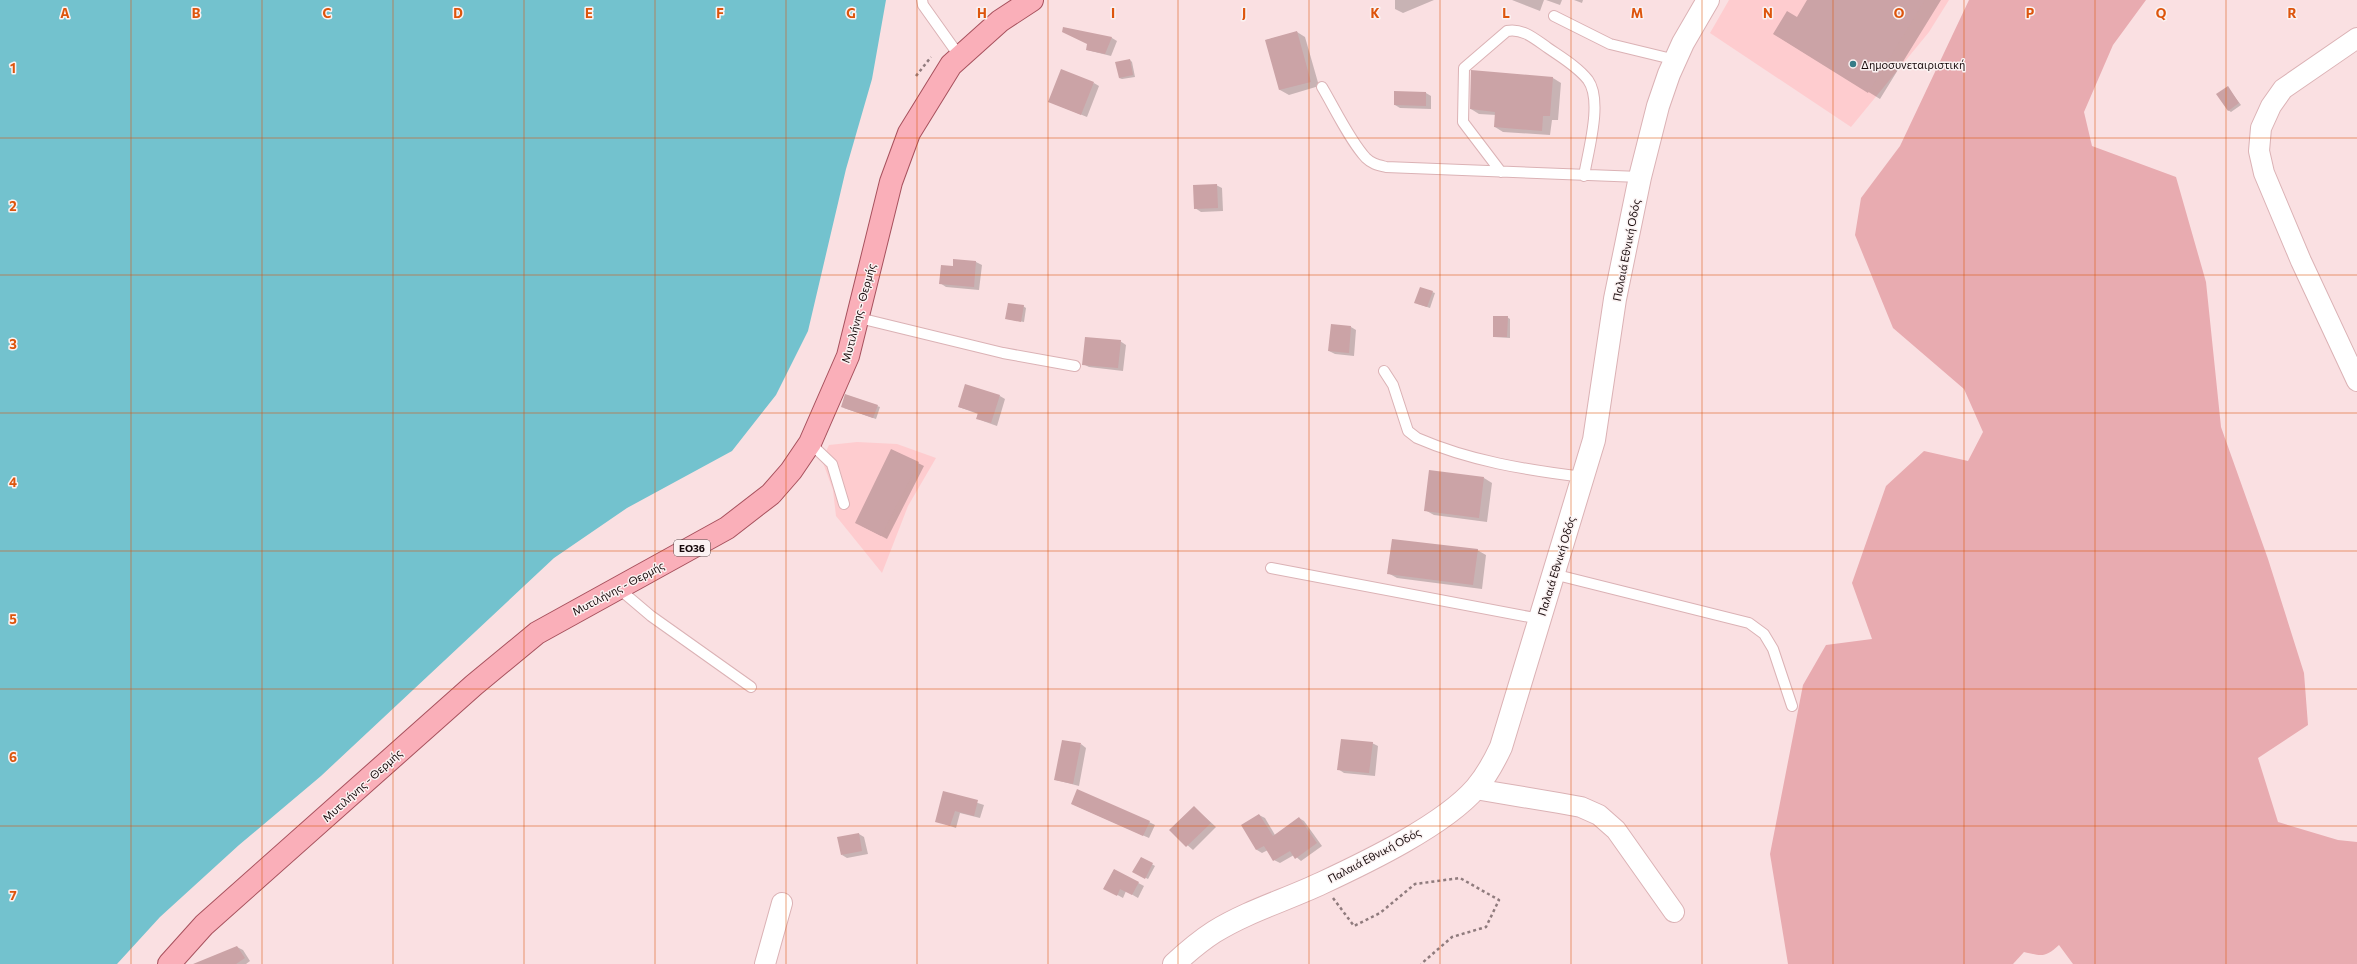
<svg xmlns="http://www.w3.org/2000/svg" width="2357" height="964" font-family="Commissioner,sans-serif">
<rect width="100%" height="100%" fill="#fae0e2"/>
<path fill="#fecccf" d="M1729,0H1949L1929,32L1851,127L1710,33Z
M857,442L897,444L936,458L908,506L882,573L836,516L833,490L822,460L829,445Z"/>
<path fill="#e8abb0" d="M1969,0H2146L2113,45L2084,112L2092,146L2176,177L2206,282L2221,427L2268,559L2304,673L2308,725L2258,758L2278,822L2338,840L2357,842V964H2073L2059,945C2045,958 2042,956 2024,952L2013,964H1788L1770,854L1803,685L1826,645L1872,639L1852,583L1886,486L1924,451L1968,461L1983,432L1964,389L1893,328L1855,235L1861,198L1900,146Z"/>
<path fill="#73c2ce" d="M0,0H886L872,79L846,169L808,331L776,395L732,451L627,508L554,558L321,776L239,845L160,917L117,964H0Z"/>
<path fill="#0003" d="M1395,0H1434L1403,13L1395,9Z
M1512,0H1544L1540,11Z
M1546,0H1562L1560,5Z
M1574,0H1583L1582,3Z
M1808,0H1941L1880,99L1774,34L1797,18Z
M1064,28L1112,38L1117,41L1111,56L1087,50L1088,44Z
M1297,32L1305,37L1319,86L1289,95L1280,90L1266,40Z
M1130,60L1132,62L1135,77L1122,79L1119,78Z
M1472,71L1553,78L1561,83L1558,120H1552L1550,135L1503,132L1495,127L1496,115L1479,114L1471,109Z
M1094,83L1099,86L1087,117L1055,104Z
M2228,88L2241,105L2231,112L2228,110Z
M1426,93L1431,96V109L1400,108L1395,105Z
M1216,185L1222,188L1223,211L1201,212L1195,208Z
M954,260L976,262L982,265L979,290L946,287L940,283L954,267Z
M1432,292L1435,293L1430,308L1418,304Z
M1023,306L1026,308L1024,322L1007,319Z
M1507,317L1510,319V338L1494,337Z
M1351,327L1356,330L1354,356L1335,354L1329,351Z
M1120,341L1126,345L1123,371L1089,367L1083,364Z
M1000,396L1005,399L997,426L983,421L977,418L978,414L959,407Z
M877,406L880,407L876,419L844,408Z
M892,450L924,466L887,539L862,526Z
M1484,478L1492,483L1487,522L1434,515L1425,510Z
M1477,550L1486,555L1482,589L1397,578L1388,573Z
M1372,743L1378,746L1375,776L1344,773L1338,769Z
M1081,744L1086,748L1079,786L1056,780Z
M944,792L984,805L980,818L960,813L956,828L936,821Z
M1072,804L1149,822L1155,825L1149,838Z
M1194,807L1216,827L1193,850L1170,830Z
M1259,815L1265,818L1275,835L1299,818L1304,821L1322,846L1301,861L1294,855L1280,863L1274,860L1268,850L1262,853L1257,850L1242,825Z
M859,834L864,837L868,854L847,858L842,855Z
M1141,858L1155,866L1148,879L1134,872Z
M1114,870L1144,886L1138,898L1126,891L1123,898L1105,888Z
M237,947L243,950L250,961L246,964H205Z"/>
<path fill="#cba3a6" d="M1807,0H1925L1868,93L1773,34L1787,11L1797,17Z
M1063,27L1112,37L1105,54L1086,50L1087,44L1062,32Z
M1297,31L1311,82L1279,90L1265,40Z
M1130,59L1133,75L1119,78L1115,62Z
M1061,69L1094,82L1081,115L1048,102Z
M1471,70L1553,77L1550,116H1543L1542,131L1494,127L1495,112L1470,109Z
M2228,86L2239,103L2228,111L2216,94Z
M1394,91L1426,92V106L1394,105Z
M1217,184L1218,208L1194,209L1193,185Z
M953,259L976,261L974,287L939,284L941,265L953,266Z
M1420,287L1433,291L1427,307L1414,303Z
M1008,303L1024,305L1021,322L1005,319Z
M1493,316H1508L1507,337H1493Z
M1331,324L1351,326L1349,353L1328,351Z
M1085,337L1121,340L1118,368L1082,365Z
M965,384L1000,395L991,423L976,419L978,413L958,407Z
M845,394L878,405L873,418L841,407Z
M891,449L919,462L881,536L855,523Z
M1429,470L1484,477L1479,518L1424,511Z
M1392,539L1478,549L1473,585L1387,574Z
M1341,739L1373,742L1369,773L1337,770Z
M1062,740L1081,743L1073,784L1054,780Z
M1077,789L1150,821L1143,836L1071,804Z
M943,791L978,800L974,816L955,811L950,826L935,822Z
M1194,806L1211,823L1186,847L1169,830Z
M1259,814L1273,836L1299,817L1317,843L1295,859L1290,851L1273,861L1264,846L1256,850L1241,825Z
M859,833L862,851L841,855L837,837Z
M1141,857L1153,863L1145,879L1132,872Z
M1114,869L1139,882L1132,895L1120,889L1117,896L1103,889Z
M237,946L245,958L236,964H193Z"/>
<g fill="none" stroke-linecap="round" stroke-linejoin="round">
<g stroke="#dbb2b5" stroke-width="12">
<path id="lane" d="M922,0L923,5L960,57
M1554,16L1610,44L1676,60
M1322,87C1334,107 1350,141 1366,158C1372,164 1378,165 1386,167L1640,177
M1501,172L1463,122L1464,68L1507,31C1523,28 1535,39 1548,48C1561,57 1578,67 1588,80C1603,101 1588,151 1584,176
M859,318L1003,353L1075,366
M1384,371L1393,385L1408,431L1417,438C1470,461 1526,470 1583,477
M810,443L832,464L844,504
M1271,568L1540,619
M1553,574L1749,623L1764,634L1773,649L1792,706
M618,588L651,616L751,687"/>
</g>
<g stroke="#dbb2b5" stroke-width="22">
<path id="street" d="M2357,38L2283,89L2271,106L2261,128L2259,151L2264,173L2301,261L2357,381
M1475,789L1559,803L1581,807L1599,815L1616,830L1674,912
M765,964L782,903"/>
</g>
<g stroke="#dbb2b5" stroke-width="24">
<path id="secondary" d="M1174,964C1186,953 1200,941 1214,932C1248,911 1286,900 1322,883C1367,862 1444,825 1476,788C1487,775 1494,762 1501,747L1594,440L1615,299L1640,177L1658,106L1669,74L1683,43L1708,0"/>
</g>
<g stroke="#a7515d" stroke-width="24">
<path id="primary" d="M169,964L204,925L474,685L537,633L727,528L771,494L791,471L810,443L848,356L891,182L909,133L951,65L1000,21L1032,0"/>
</g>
<path stroke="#8f7b7d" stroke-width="2.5" stroke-dasharray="3 3" stroke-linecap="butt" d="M916,76L931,57
M1333,898L1354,926L1380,913L1415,884L1460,878L1499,900L1486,927L1452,937L1421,964"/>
<use href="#lane" stroke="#fff" stroke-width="10"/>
<use href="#street" stroke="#fff" stroke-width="20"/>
<use href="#secondary" stroke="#fff" stroke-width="22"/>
<use href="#primary" stroke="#faafb9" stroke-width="22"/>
</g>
<path fill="none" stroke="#dd550c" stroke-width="1" stroke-opacity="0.55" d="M131,0V964M262,0V964M393,0V964M524,0V964M655,0V964M786,0V964M917,0V964M1048,0V964M1178,0V964M1309,0V964M1440,0V964M1571,0V964M1702,0V964M1833,0V964M1964,0V964M2095,0V964M2226,0V964M0,138H2357M0,275H2357M0,413H2357M0,551H2357M0,689H2357M0,826H2357"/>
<circle fill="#357c87" stroke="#fbf2f2" stroke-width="1.5" cx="1853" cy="64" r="4"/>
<g text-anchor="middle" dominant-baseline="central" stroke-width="3" stroke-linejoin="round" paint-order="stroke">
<rect fill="#fbf2f2" stroke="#5a4e4f" stroke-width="1" x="674" y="540" width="36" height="16" rx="3"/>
<g font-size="10" font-weight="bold" fill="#150809">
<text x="692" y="548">ΕΟ36</text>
</g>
<g font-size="11" fill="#150809" stroke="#fbf2f2" text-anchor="start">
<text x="1861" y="64">Δημοσυνεταιριστική</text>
</g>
<g font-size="11" fill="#150809" stroke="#fbf2f2">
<text transform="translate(1626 250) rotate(-79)">Παλαιά Εθνική Οδός</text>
<text transform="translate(858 313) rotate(-75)">Μυτιλήνης - Θερμής</text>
<text transform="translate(1556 566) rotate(-73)">Παλαιά Εθνική Οδός</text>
<text transform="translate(618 588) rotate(-28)">Μυτιλήνης - Θερμής</text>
<text transform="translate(362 785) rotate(-42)">Μυτιλήνης - Θερμής</text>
<text transform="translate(1374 855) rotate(-28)">Παλαιά Εθνική Οδός</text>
</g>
</g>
<g font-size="13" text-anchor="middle" font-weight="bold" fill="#dd550c" stroke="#fbf2f2" stroke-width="3" stroke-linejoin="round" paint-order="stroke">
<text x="65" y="18">A</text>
<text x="196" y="18">B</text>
<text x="327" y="18">C</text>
<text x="458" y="18">D</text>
<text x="589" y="18">E</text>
<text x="720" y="18">F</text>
<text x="851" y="18">G</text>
<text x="982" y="18">H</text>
<text x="1113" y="18">I</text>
<text x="1244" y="18">J</text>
<text x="1375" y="18">K</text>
<text x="1506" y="18">L</text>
<text x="1637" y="18">M</text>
<text x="1768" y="18">N</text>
<text x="1899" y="18">O</text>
<text x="2030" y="18">P</text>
<text x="2161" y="18">Q</text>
<text x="2292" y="18">R</text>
<text x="13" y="73">1</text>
<text x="13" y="211">2</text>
<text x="13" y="349">3</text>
<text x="13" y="487">4</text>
<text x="13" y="624">5</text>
<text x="13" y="762">6</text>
<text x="13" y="900">7</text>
</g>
</svg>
